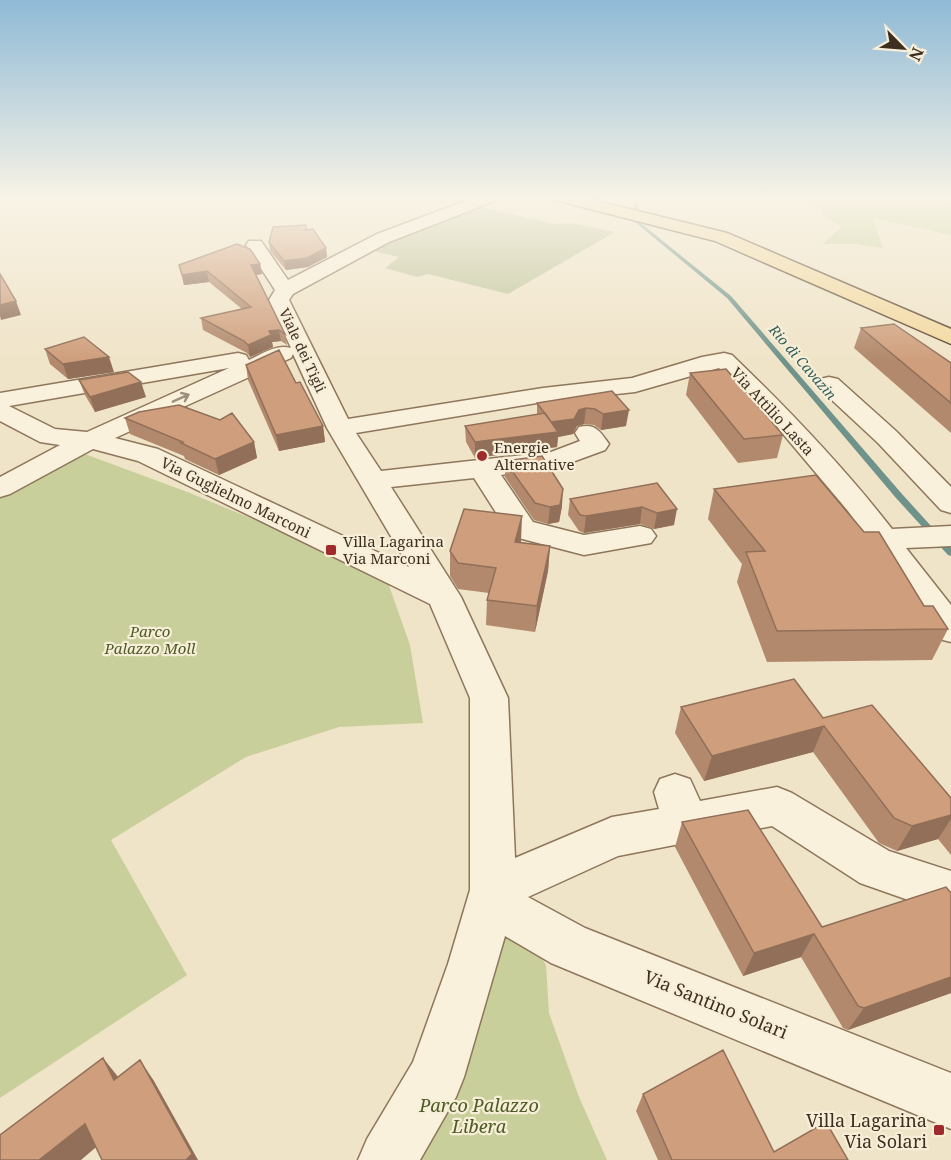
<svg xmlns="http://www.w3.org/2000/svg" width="951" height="1160" font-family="'Noto Serif',serif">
<rect width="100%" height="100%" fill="#f0e4c8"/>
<path fill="#c9cf9b" d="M781,197H945L951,199V235L873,218L883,248L855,244H822L842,227L823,215L819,206Z
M85,454L190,493L385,574L410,645L423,723L339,727L246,757L111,840L187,975L0,1098V498Z
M515,934L530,940L546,965L549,1013L579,1097L607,1160H407L491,948Z"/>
<path fill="#bfc49a" d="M473,205L554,224L571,223L615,232L508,294L428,274L417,277L385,268L399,257L370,250Z"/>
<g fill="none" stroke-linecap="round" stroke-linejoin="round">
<path fill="#6f938a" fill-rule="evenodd" d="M631,197H635L638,204V221L731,296L902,494L951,548V556L948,555L896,498L727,298L635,222L634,204Z"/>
<g stroke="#8d765c" stroke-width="3">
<path id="minor" d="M476,197H499L497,200L389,242L293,294L289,300L348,419L543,388L632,378L702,357L724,353L732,355C789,410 843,466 892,529L951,526V546L906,548L951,605V642L939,639L848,511L778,428L719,368L635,392L543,402L356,433L381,471L551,452L580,441L575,433L579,427C595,423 600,431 609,444L605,450L556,468L501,475L533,522L584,535L640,526L651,529L656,536L651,543L584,555L511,536L474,478L391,487L461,597L508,698L515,858L612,817L659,809L654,792L660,779L675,774L690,779L700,801L777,787L792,793L889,851L951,871V915L860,883L772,826L618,856L528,897L585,928L951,1073V1129L551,963L505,936L464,1077L456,1097L420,1160H358L367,1139L413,1062L448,964L470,890V698L430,604L138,461L93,449L10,494L0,497V477L60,445L40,442L0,421V393L238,353L246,355L249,360C262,354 276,344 291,348L269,300L275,290L246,245L249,241H261L288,280L377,234ZM293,354L327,428L409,567L158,449L115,438L291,358ZM229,368L87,432L55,429L9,406Z
M829,377L838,379L896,431L951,487V513L941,510L878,443L820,389L817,384L820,379Z"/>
</g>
<g stroke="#5b4430" stroke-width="3">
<path id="major" d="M553,197H581L727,233L951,329V344L715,241L555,200Z"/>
</g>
<use href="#minor" fill="#faf1dc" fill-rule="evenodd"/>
<use href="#major" fill="#f3d9a0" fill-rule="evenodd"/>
</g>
<path fill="#b2896c" d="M306,225L307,230L326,248L327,257L308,267L286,270L270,251L269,242Z
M260,264L262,274L256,275L285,334L287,345L281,341L272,342L273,347L250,357L247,353L203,330L201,318L242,309L209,282L184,285L179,265Z
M861,328L951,363V433L854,348Z
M45,349L114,372L68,379L50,364Z
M246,365L296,383L323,426L325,442L279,451L248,380Z
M690,373L783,435L777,458L738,463L686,395Z
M79,380L146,397L95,412L85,395Z
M612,391L626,426L601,430L594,425L584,424L577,426L573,434L558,437L557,447L475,458L466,442L465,426L537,415V403Z
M125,418L254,442L257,458L219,475L185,459L184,456L130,434Z
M505,461L562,506L559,522L548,524L534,520L505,477Z
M657,483L674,525L654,529L640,524L584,533L579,531L568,515L570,499Z
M714,489L924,606L948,629L932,660L767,662L737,582L742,564L708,519Z
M521,541V543L550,546L548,571L535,632L486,625L487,600L489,593L458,589L450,576V551Z
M681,707L823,718L951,798V855L938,839L897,851L879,843L813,752L704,781L675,733Z
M682,822L822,927L951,893V993L848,1030L843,1028L801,957L743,976L675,847Z
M643,1094L774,1152L848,1160H658L636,1111Z"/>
<path fill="#916f58" d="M326,248L327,257L308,267L286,270L284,261Z
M260,264L262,274L253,275L251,265Z
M207,271L209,282L184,285L182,275Z
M16,301L21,315L1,320L0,316V305Z
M279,330L281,341L272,342L273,347L250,357L248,345L269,331Z
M109,357L114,372L68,379L63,364Z
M141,382L146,397L95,412L90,397Z
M586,408L584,424L577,426L573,434L558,437L557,447L475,458V442L551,422L579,410Z
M629,410L626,426L601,430L603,414Z
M323,426L325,442L279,451L276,435Z
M254,442L257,458L219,475L215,459Z
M563,489L562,506L559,522L548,524L550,507Z
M642,507L640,524L584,533L586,516Z
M677,509L674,525L654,529L657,513Z
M522,516L521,541L514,567L515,542Z
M550,546L548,571L535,632L537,606Z
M824,726L813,752L704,781L712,756Z
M951,815V819L938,839L897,851L912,826Z
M814,934L801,957L743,976L754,953Z
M951,977V993L848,1030L864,1008Z
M103,1058L119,1078L114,1080Z
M140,1060L154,1081L198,1160H186Z
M85,1124L102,1142L81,1160H39Z"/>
<path fill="#cf9f7d" stroke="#916f58" stroke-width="1.5" d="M306,225V230L313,229L326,248L307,258L284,261L269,242L273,227Z
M237,244L250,249L260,264L251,265L285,334L279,330L269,331L271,335L248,345L244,341L201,318L251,307L207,271L182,275L179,265Z
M0,274L16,301L0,305Z
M894,324L951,363V403L861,328Z
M84,337L109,357L63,364L45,349Z
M279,350L296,383L300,382L323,426L276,435L246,365Z
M726,369L783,435L744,439L690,373Z
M128,372L141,382L90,397L79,380Z
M612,391L629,410L603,414L595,409L586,408L579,410L574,419L551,422L537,403Z
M179,405L220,420L232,413L254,442L215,459L181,443L183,442L125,418L139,412Z
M545,413L558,432L475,442L465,426Z
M542,456L563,489L560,505L550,507L535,503L505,461Z
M816,475L864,532H879L924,606H933L948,629L777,631L746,552L765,551L714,489Z
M657,483L677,509L657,513L642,507L586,516L580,515L570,499Z
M464,509L522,516L515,542L550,546L537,606L487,600L496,568L458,563L450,551Z
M794,679L823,718L872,705L951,798V815L912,826L894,818L824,726L712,756L681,707Z
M748,810L822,927L946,887L951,893V977L864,1008L858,1006L814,934L754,953L682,822Z
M723,1050L774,1152L826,1122L848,1160H672L643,1094Z
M103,1058L114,1080L140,1060L192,1154L186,1160H102L85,1124L39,1160H0V1135Z"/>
<defs><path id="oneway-shaft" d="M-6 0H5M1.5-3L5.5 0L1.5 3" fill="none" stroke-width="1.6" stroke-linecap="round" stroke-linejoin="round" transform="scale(1.5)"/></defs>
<use stroke="#9c907e" href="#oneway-shaft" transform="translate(181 398) rotate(-24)"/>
<linearGradient id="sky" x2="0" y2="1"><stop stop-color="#8fbad6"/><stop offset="0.55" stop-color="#f8f3e6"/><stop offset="1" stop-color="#f8f3e6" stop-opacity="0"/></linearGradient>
<rect width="951" height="360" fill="url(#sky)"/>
<g fill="#9e2a2b" stroke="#f7eed8" stroke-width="2">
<circle cx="482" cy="456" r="6"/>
<rect x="325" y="544" width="12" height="12" rx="3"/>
<rect x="933" y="1124" width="12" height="12" rx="3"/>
</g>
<g text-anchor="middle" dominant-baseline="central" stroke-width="4.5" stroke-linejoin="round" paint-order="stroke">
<g font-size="14" fill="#3d2e20" stroke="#f7eed8">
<text transform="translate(303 350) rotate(65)">Viale dei Tigli</text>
</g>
<g font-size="14" font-style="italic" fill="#2f5d5a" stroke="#f7eed8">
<text transform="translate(803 362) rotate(49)">Rio di Cavazin</text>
</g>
<g font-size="15" fill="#3d2e20" stroke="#f7eed8">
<text transform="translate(773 411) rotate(47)">Via Attilio Lasta</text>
<text transform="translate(236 497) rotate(26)">Via Guglielmo Marconi</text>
</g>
<g font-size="15" fill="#3d2e20" stroke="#f7eed8" text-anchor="start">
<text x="494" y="447">Energie<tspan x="494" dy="17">Alternative</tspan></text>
<text x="343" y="541">Villa Lagarina<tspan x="343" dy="17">Via Marconi</tspan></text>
</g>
<g font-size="15" font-style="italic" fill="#4d5a26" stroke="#f7eed8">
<text x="150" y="631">Parco<tspan x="150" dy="17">Palazzo Moll</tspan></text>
</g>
<g font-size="18" fill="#3d2e20" stroke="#f7eed8">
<text transform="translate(716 1004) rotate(22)">Via Santino Solari</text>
</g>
<g font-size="18" font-style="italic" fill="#4d5a26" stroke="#f7eed8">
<text x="479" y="1105">Parco Palazzo<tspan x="479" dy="21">Libera</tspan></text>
</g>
<g font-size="18" fill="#3d2e20" stroke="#f7eed8" text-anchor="end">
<text x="927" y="1120">Villa Lagarina<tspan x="927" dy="21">Via Solari</tspan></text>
</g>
</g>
<g transform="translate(903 48) rotate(115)" stroke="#f7eed8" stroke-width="4.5" paint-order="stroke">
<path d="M0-4.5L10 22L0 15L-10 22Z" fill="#3d2e20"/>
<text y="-9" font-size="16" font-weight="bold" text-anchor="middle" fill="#3d2e20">N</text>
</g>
</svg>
